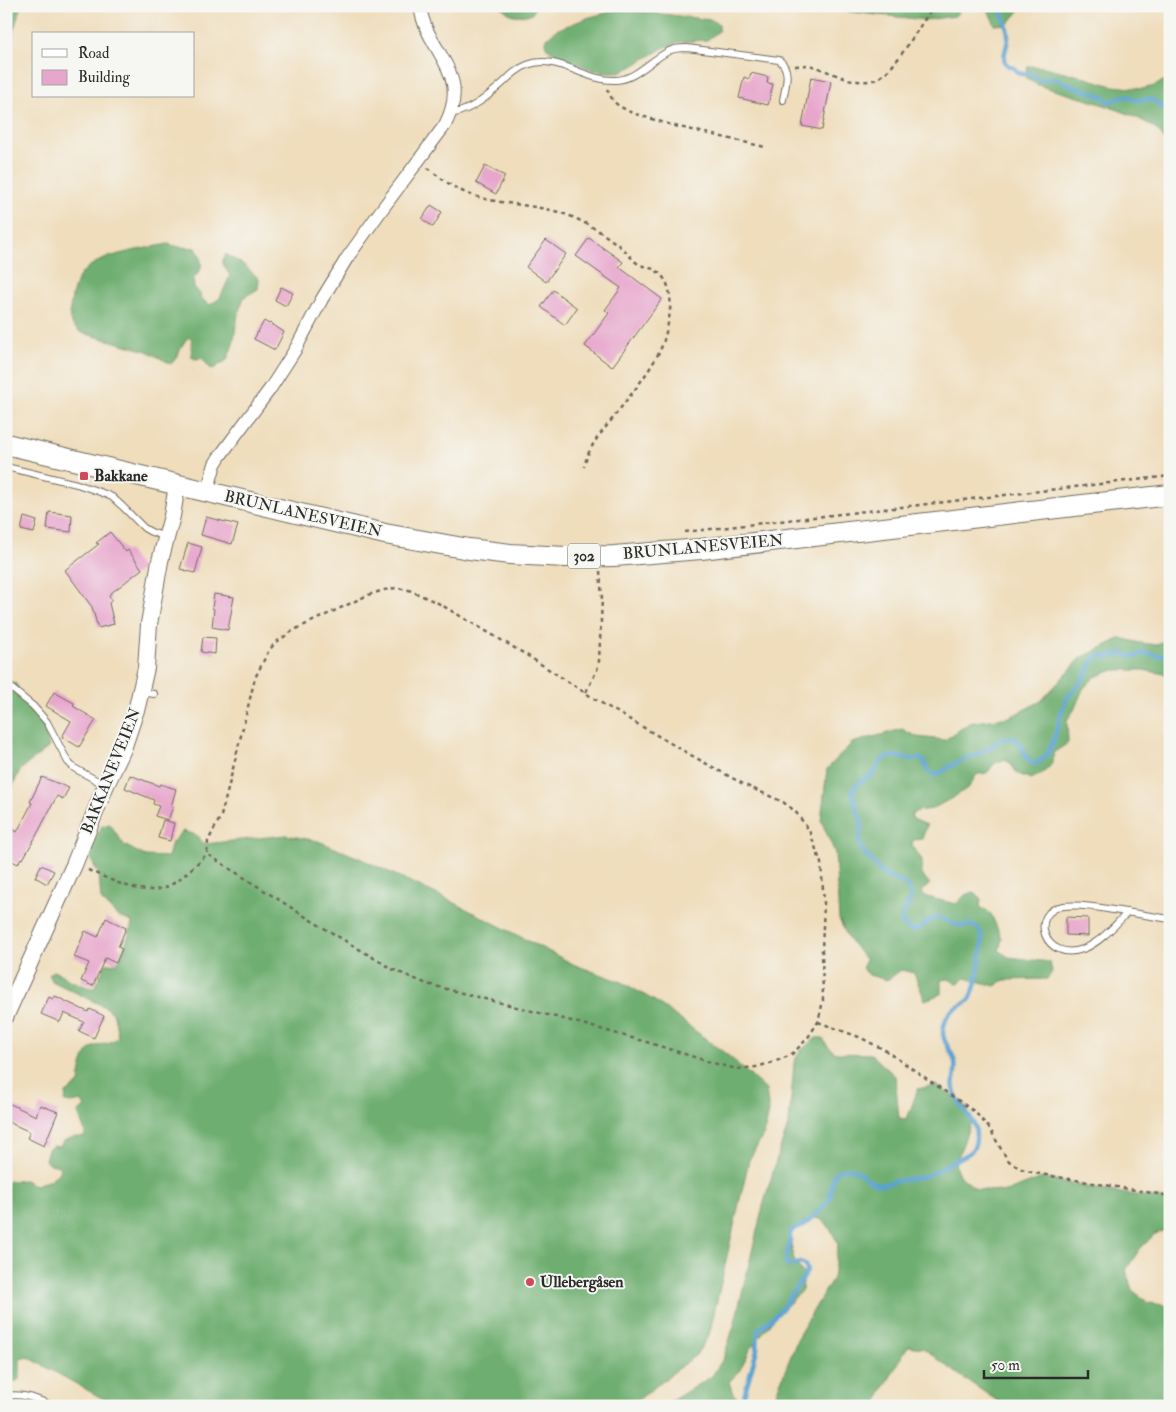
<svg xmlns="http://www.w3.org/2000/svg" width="1176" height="1412" font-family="'IM FELL Double Pica',serif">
<rect width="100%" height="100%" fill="#f6f6f2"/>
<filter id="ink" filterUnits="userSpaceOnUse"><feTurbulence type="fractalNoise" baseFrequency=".02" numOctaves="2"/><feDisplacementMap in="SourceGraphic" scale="10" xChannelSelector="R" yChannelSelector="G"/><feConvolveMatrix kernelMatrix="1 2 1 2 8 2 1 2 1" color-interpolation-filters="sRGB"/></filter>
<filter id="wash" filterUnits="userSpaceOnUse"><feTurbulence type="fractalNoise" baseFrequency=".0096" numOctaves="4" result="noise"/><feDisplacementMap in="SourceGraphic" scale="20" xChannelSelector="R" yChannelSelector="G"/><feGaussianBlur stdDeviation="1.12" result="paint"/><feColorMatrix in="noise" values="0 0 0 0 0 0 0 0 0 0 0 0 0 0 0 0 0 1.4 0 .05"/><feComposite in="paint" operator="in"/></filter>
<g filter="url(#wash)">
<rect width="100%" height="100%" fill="#efddbb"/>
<path fill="#6eae70" stroke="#4c6c4e" d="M6,6H21L6,54Z
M501,6H535L532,14C519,16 511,18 501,6Z
M797,6H965L955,16L925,20Z
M986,6H1018L1019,11L1008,24L995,25Z
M622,9L711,20L719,24V31L707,40L679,42L663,48L631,67L619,72H608L593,70L555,54L546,47V39L556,30L590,17Z
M1028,66L1044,67L1065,72L1113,86L1142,89L1155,86L1163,81L1170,79V164C1168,153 1167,139 1158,131C1138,113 1088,100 1061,92C1048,88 1036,86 1025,77Z
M168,244L179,247L196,248C202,259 205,270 193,278L194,287L200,294L202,300L210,305L220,298L230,276L222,262L226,254L245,266L259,279L258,289L244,297L238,314L233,344L227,360L213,369L210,368L202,358L195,359L192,357L191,346L192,340L189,337C180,344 179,357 171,364L147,351L80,332C68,323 69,316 71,302C73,291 75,282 82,273C98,254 145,249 168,244Z
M1170,637V675L1143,670H1114L1095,677L1083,689L1074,710L1067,720L1068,743L1053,753C1055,767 1042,774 1031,779L1018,774L1010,763L1005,759C1002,761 996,762 994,764C987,772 990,774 977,774L969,787L954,797L932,809L917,811L911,815L913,819L927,825L922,839L913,840L912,845L922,860V875L930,884L921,892L927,897L956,904L965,895L974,892L981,899L980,907L991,914L1002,939L999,950L1008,957L1050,962L1052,972L1047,979L1004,980L995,986L965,978L957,984L949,979L941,980V994L925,1000L914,973L901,970L887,980L869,975L862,968L866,960L849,940L839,919L835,853L821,820L827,769L852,743L902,729L917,737L945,740L969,723L1010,717L1041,701L1081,658L1121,638L1140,643L1157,645Z
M6,681L15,683L43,725L49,747L20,770L6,801Z
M110,824L124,845L145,856L168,857L172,842L183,831L196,835L205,844L286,835L318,841L357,857L449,900L575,965L622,982L658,1003L730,1057L766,1090L769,1112L764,1134L749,1160L709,1335L696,1355L638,1400L629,1406H120L98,1396L28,1357L20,1359V1378L14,1383L6,1369V1190L8,1181L24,1180L35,1185L48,1181L60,1172L61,1168L56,1165L48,1164L45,1160L48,1149L53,1146L60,1147L63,1141L74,1137H85V1132L78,1113L85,1106L81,1101L72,1103L65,1102L66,1093L79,1084C80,1072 83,1050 96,1046C105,1043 112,1043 118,1037L114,1015L105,1007L52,981L49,975L52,971L59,973L69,980L90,988H94L106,964L117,963C121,959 132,927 132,922L117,916L101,900L99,875L88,854L102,826Z
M816,1038H823L827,1046L836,1053L871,1054L895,1076L899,1118L907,1119L918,1089L936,1085L963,1102L972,1119L955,1165L959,1175L976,1189L1006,1192L1042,1178L1108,1191L1170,1200V1229L1155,1234L1139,1250L1126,1270L1132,1290L1149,1303L1170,1306V1406H1005L962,1377L923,1348L908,1346L881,1393L876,1406H776L773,1401L800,1333L833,1278L838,1243C835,1238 829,1226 825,1222C813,1212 799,1225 789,1233L794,1260L804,1275L802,1290L770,1323L750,1350L740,1370L729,1382L733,1394L748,1406H663L712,1376L723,1359L734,1326L763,1206L779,1151L789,1124L794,1063L799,1052Z"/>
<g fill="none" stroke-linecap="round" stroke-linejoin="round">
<path stroke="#5aa2d1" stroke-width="4.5" d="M1000,6C1002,17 1009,27 1008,38C1008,46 1002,54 1005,62C1007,67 1011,66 1015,68L1017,72L1021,74L1029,73L1040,80L1052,78L1057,79L1067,84L1102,96L1110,102L1121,97L1128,96C1140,105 1144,96 1152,100C1160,103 1159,109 1170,110
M741,1406L754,1360L757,1350L758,1330L781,1310L804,1277L807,1270L805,1265L800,1263L790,1266L786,1264V1260C787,1254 789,1248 790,1241C790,1239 790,1236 790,1234C792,1228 797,1228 802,1226C808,1223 823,1208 827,1203C836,1191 826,1173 844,1169C857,1165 866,1182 878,1184C883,1186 890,1182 896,1181C905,1179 913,1179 922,1177C934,1174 942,1167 952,1162C959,1158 967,1156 972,1150C976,1145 976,1141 976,1136C976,1118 962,1112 956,1096C950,1083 957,1075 955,1063C951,1043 936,1043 947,1017C951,1007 963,1007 970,999C975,992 984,946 982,937C982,935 980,931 979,930C973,922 966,927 958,925C951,924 946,917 938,918C922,919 920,940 902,924L903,914L910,901L911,895L909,889L901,881L894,880L882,873L864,853L859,843L862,824L852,792C854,784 866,779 872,775C877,771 877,765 881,761C890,752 902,759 911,759C915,760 919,757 923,760C928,765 923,770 934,775C941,774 945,769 951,766C962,759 975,756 986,750C992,747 996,742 1002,739C1006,738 1010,737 1013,738C1025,743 1022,759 1034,764C1057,757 1056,719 1066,700C1070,692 1078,687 1083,679C1090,670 1090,660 1101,655L1106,657L1122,653L1129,656H1135L1145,653L1158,656L1170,654"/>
</g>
<g id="blocks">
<path fill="#e7a6cc" d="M751,73L768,77L767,83L773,84L768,105L739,98L744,77L749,79Z
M811,77L831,81L822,130L802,126Z
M485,166L505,176L496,194L476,183Z
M431,205L442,212L433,227L422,219Z
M589,238L623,262L619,267L662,299L612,367L585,346L609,313L605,310L621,288L576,256Z
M546,240L566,254L546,282L526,267Z
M281,287L293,293L286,306L275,300Z
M553,290L577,308L565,325L541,307Z
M264,321L269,324L270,323L284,332L275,350L254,339Z
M49,512L72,515L71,532L47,529Z
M24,517L37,521L34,533L21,530Z
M206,517L238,525L232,544L201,535Z
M110,532L126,552L128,550L142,569L110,594L109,596L112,600L109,603L114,624L98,628L92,607L65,570L99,544L96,543Z
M188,543L202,547L195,573L180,569Z
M214,594L234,597L228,630L212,627L214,609L212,608Z
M203,637L216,638L215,654L201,652Z
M54,692L74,703L73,706L96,720L79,747L62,737L71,721L46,706Z
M130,775L159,786L160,784L176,789L171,807H173L168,820L155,816L159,806L153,804L154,800L125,788Z
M42,777L69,788L63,799L57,796L35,838L23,859L21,858L18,864L6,858V836L11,828L17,832L32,803L30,802Z
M163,820L174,823L170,841L158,838Z
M41,865L54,871L47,884L35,877Z
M1066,917L1088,918V936L1066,935Z
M106,918L126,928L118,947L122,949L116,963L105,958L93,986L81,981L89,963L74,957L85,931L98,937Z
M55,996L88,1012L90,1009L104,1016L94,1038L79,1031L84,1022L64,1013L60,1022L41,1014L49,997L53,999Z
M6,1102L36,1116L40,1105L58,1112L44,1146L27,1138L30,1132L6,1121Z"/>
</g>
</g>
<g filter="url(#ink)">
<use href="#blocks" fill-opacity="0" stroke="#70695d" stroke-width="1"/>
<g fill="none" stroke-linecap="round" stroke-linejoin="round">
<g stroke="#70695d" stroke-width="8">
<path id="service" d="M451,114C472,110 487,97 503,83C510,76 517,69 527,65C558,53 585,82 616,80C637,79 650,60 669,51C674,48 681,48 687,48L779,60C792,70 785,87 783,100
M6,467L77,484L100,492L112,497L122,506L144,528L151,532L166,537
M6,684L33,706L47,722L68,762L74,768L105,785
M142,692L154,694
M1128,912C1115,925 1100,943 1083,949C1044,963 1028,912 1063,906C1079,904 1097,907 1113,910C1132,913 1151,916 1170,919
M6,1396C24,1393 36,1399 53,1406"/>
</g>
<g stroke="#70695d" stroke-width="14">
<path id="minor" d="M207,492L215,464L220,456L270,389L295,350L322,299L347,258L380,212L445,125C473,71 426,53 420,6"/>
</g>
<g stroke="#70695d" stroke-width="18">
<path id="tertiary" d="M6,1015L74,865L106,785L123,749L137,707L146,668L149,624L160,561L172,516L177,485"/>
</g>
<g stroke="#70695d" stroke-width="22">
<path id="primary" d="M6,444L385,534L469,549L510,554L565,557L614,556L701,549L1170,495"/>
</g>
<path stroke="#70695d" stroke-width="2.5" stroke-dasharray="4 4" stroke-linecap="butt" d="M795,66L808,65L813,66C828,71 842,79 858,81C865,82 874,81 880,77C898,66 919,25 934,6
M607,89L613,101L619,106L632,113L675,126L765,147
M428,168C440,178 452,187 466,193C499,206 537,203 570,216C589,224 608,236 624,250C629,254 632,260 637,263C642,267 650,267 655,270C678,284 670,318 664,340C657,364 628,398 613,418C599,436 590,444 584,467
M685,532L1170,476
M586,692L597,670L599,661L602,599L600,571
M88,870C112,880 147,900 172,884C185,876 196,864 207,854L208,841L221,816L228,789L255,678L268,652L275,643L294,630L368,595L384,590L396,588L409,590L438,603L525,654L598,701L689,754L745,785L783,802L795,811L809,830L821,863L824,903L822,950L823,1001L818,1022L807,1039L791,1055L774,1062L756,1067L737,1069L713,1063L650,1043L575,1022L427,984L394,970L309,919L207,854
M818,1022L859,1037L885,1050L975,1112L990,1129L1002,1151L1009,1161L1019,1168L1034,1173L1170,1196"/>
<use href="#service" stroke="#fff" stroke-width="6"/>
<use href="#minor" stroke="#fff" stroke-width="12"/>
<use href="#tertiary" stroke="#fff" stroke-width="16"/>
<use href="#primary" stroke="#fff" stroke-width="20"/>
</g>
</g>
<g fill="#d1495b" stroke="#f6f6f2" stroke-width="2">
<rect x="79" y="471" width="10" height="10" rx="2.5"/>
<circle cx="530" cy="1282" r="5"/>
</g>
<g text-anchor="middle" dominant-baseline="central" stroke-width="4" stroke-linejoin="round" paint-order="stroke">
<rect fill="#f6f6f2" stroke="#686867" stroke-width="1" x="568" y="543.5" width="32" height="25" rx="4"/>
<g font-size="15" font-weight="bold" fill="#2b2b2b">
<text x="584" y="556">302</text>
</g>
<g font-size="16" font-weight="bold" fill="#2b2b2b" stroke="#f6f6f2" text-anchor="start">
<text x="94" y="476">Bakkane</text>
<text x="540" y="1282">Ullebergåsen</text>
</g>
<g font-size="16" fill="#2b2b2b" stroke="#f6f6f2">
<text transform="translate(303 514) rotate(13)">BRUNLANESVEIEN</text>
<text transform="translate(703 547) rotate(-5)">BRUNLANESVEIEN</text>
<text transform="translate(111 771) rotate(-68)">BAKKANEVEIEN</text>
</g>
</g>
<rect width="1176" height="1412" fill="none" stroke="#f6f6f2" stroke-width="25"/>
<rect x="32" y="32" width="162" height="65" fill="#f6f6f2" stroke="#a5a5a2"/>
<rect x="42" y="49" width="25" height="8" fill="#ffffff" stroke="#a5a5a2"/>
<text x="78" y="58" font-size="15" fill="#2b2b2b">Road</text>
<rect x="42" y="70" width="25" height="15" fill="#e7a6cc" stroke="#a5a5a2"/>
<text x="78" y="82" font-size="15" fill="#2b2b2b">Building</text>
<path d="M984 1370v8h104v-8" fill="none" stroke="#2b2b2b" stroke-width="2.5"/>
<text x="991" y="1370" font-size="15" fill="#2b2b2b" stroke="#f6f6f2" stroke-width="4" paint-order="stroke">50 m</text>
</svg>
